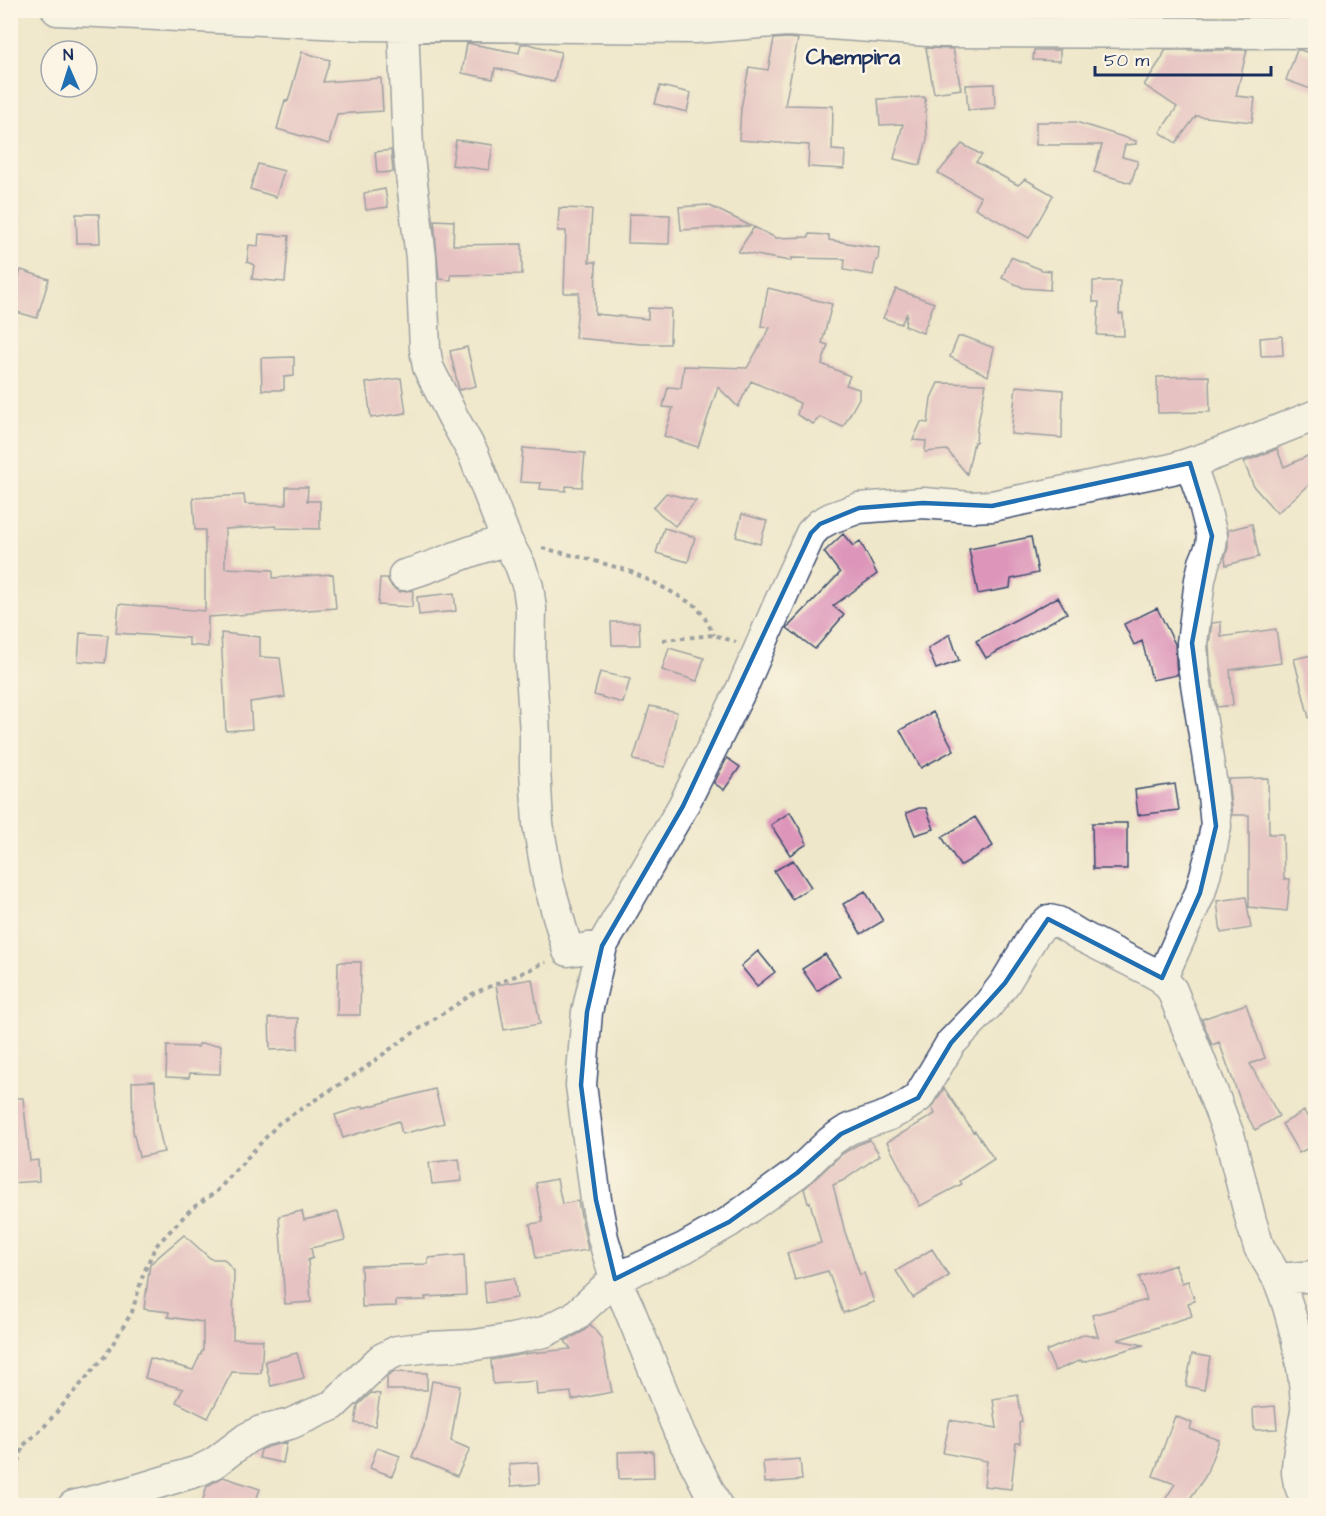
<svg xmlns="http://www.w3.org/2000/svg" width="1326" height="1516" font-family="'Architects Daughter',sans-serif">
<rect width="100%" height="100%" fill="#fcf5e5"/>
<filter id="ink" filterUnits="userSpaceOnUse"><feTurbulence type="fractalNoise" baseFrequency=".0167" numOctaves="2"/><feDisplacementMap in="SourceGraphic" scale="12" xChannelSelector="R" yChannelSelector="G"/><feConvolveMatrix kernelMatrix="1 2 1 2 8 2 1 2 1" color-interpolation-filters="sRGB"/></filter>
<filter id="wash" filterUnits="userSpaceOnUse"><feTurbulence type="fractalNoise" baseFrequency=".008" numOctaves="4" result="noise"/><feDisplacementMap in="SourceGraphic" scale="24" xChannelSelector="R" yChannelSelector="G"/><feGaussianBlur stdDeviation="1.35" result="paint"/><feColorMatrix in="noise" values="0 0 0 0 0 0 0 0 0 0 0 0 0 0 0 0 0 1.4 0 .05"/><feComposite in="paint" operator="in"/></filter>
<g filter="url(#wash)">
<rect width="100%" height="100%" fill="#efe7ca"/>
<g id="blocks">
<path fill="#dd96ba" d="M787,38L798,39L785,105L833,106L832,150L845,151L844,169L808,167L809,145L739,140L741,108L749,67L768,70L774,39Z
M467,43L519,53L521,44H528L561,52L554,82L495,68L493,79L462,73Z
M926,48L953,49L961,89L934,93Z
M1034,50H1060V61L1033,60Z
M1165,50H1247L1236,96L1255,98L1252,122L1196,116L1176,143L1160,132L1177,107L1144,85L1162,58Z
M1297,50H1301L1316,56V91L1286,80Z
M302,52L330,60L323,82L381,78L383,111L337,114L329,144L277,129L285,100L288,101Z
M994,84L995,108L968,110L966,85Z
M660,86L691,93L687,112L655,104Z
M925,97L927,140L920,165L894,159L903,124L880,125L878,99Z
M1036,122H1076L1136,141V144L1125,145L1122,157L1138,161L1131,183L1094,172L1102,145H1036Z
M456,140L493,145L489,170L452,165Z
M962,144L982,155L976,162L1018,185L1025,179L1053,195L1029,238L975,208L981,197L938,173Z
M391,150L393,172L377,173L375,152Z
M258,164L284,171L276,197L250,189Z
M385,189L388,207L366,210L364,193Z
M708,205L751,226L681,230L679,207Z
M559,208L592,209L589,262H596L595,314L648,319V308L671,309L670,344H641L575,338L579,293H564L566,231H558Z
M76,214H99L100,243H77Z
M629,214L670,215L669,244L628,243Z
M434,220L454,221L453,245L522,244V274L451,275V280L439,279Z
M754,227L776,238L809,237V234L829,235V240L879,248L878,260H876L873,275L844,270L845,259L791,258V261L738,252Z
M259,234L289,236L285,282L252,279L254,265L247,262L249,245L258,246Z
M1011,257L1042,270L1051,271L1050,290L1024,288L1002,278Z
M21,270L49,279L37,318L10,310V288L15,289Z
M1093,281H1120L1119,314H1123L1124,336L1097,335L1099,302H1093Z
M768,288L832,304L822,343L828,345L822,364L850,376L846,385L859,389V398L843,427L820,417L813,424L797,415L800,403L751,381L738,407L718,387L698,447L664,436L673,408L663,407L668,387L681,388L684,366L747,368L770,328L761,326Z
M896,289L934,303L923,333L905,326L907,313L901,324L883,318Z
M1282,336L1283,355L1261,356L1260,338Z
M958,337H966L994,348L988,376L950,357Z
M467,347L476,386L459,390L450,351Z
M294,357V376L284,377V390H262L261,358Z
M1209,376L1210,412L1158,413L1157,377Z
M401,378L406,413L371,418L366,383Z
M938,383L986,384L977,428L976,442H974L967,474L947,450L925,452L926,441L913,440L921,422L928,423L931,398Z
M1016,386L1063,390L1062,438L1011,434Z
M523,448L585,453L582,487L566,486V491L540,489L541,483L520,482Z
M1277,449L1284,467L1316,452V479L1277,513L1254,487L1244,462Z
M286,487H308L307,501H320V529L276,528V526L225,529V568L273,570V578L333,574L336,608L208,617V647L189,645V638L116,633L119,604L205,611V530H195L193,498L244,495L245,504L286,505Z
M666,493L696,501L675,526L653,508Z
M742,514L767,521L760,544L736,537Z
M1252,524L1259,557L1226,565L1225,558L1228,548V530Z
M664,528L695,537L688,562L656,553Z
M843,534L853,546L860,541L877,574L833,606L844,615L815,649L787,628L840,573L824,552Z
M1031,537L1038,573L1011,579L1010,588L978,594L969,549Z
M380,578H387L392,587L399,592L413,590L412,607L378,605Z
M454,593L456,611L419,615L417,597Z
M1058,597L1067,613L986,658L976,641Z
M1157,608L1175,644L1177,675L1152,680L1142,641L1134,645L1124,624Z
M611,622H639L640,645H612Z
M1221,622V637L1276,629L1281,663L1230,670L1233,705L1217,707L1210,663L1209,644L1212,623Z
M80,633L108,635L105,663L78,661Z
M221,633L260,637V657L280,658L285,697L250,702L252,729L226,731Z
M950,634L959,661L936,669L928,649Z
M669,648L704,658L697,681L662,670Z
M1316,654V717L1309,718L1294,659Z
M600,672L630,679L623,703L594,695Z
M650,706L677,712L665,767L633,760Z
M933,712L954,750L921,768L900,730Z
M727,758L740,767L724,790L714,783Z
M1268,778L1269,834H1283L1284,879H1290L1287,911L1249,907V815H1232L1228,779Z
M1175,784L1179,810L1138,815L1135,790Z
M919,808H926L934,829L915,835L906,813Z
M790,812L800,829L807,844L790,855L771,825Z
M975,817L993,846L960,866L942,837Z
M1092,823H1127V869H1093Z
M793,860L811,887L792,899L774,871Z
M865,891L883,921L861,934L843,904Z
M1246,897L1251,928L1221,933L1217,901Z
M758,951L775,972L757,986L741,966Z
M825,954L840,976L817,991L802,969Z
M338,962H361L360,1015H337Z
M532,979L540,1024L504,1030L496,985Z
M1246,1004L1265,1058L1250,1064L1279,1116L1255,1130L1243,1108L1219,1042L1212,1045L1202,1019Z
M269,1018H298V1049L270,1050Z
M199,1044L221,1045L220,1074L190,1073L189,1078L166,1077L167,1046L198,1047Z
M155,1081L157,1121L164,1152L139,1157L133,1131L132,1082Z
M944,1088L973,1132L975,1131L994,1159L960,1181L962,1184L920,1206L887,1142L935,1114L932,1108Z
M435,1089L444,1123L402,1134L399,1121L343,1138L335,1115L363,1106V1108Z
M10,1098H23L30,1161L38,1160L39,1181L10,1183Z
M1304,1111L1316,1132V1144L1299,1153L1282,1124Z
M870,1140L880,1155L844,1180L833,1185L845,1232L860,1275L864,1273L874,1302L843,1313L828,1271L795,1280L787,1253L821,1243L810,1202L808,1203L804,1189L842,1154L857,1145Z
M459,1159L462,1181L432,1184L429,1163Z
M557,1179L562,1204L578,1201L588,1250L536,1258L530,1224L543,1222L536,1183Z
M302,1211L304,1220L338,1212L345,1240L311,1248L313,1258L308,1260L311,1302L285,1304L279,1216Z
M184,1235L211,1259H224L234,1271L233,1339L263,1340L261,1373L232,1372L208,1418L176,1402L183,1389L145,1378L150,1358L193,1370L203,1349V1322L168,1317L169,1312L144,1309L150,1264Z
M932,1249L949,1276L913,1298L896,1271Z
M464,1255L466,1295L425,1297L426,1300L396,1301V1306L362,1307L361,1266L428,1264V1258Z
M1175,1265L1182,1283L1188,1281L1195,1301L1188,1303L1192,1316L1117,1340L1144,1345L1082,1362L1081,1360L1055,1371L1046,1351L1085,1334L1098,1337L1092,1315L1147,1300L1139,1277Z
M514,1278L517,1298L486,1303L484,1282Z
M591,1325L601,1338L612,1392L572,1400L571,1392L537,1395L536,1381L493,1384L491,1360L531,1353L571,1349L565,1341L582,1332Z
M297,1353L304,1378L271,1386L265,1361Z
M1192,1354L1210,1357L1204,1390L1186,1386Z
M393,1372L427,1373V1390H387V1377Z
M432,1381L460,1386L451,1441L470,1449L457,1476L412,1457L424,1427Z
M371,1393L380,1394L375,1426L355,1423L358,1405Z
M1018,1395L1022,1422L1019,1423L1020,1443H1016L1011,1489L984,1486L987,1461L943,1453L950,1420L997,1428L993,1399Z
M1275,1406L1277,1429L1254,1430L1253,1408Z
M1175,1416L1192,1423L1190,1429L1219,1440L1205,1477L1185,1506H1161L1175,1484L1153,1476Z
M287,1442L283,1463L259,1458L261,1450L267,1447Z
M377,1448L400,1456L392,1476L370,1468Z
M653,1451L654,1478L619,1479L618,1452Z
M800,1459L802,1480L765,1483L763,1462Z
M538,1462L539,1484L511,1486L509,1464Z
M223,1477L260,1489L254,1506H201L207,1486Z"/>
</g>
</g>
<g filter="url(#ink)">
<use href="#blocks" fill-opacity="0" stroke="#3b4b6e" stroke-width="1.5"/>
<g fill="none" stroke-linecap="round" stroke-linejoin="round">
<g stroke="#3b4b6e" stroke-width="33">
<path id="minor" d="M57,10L362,25L695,28L787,21L942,32L1316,33
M403,25L408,149L421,258L425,349L428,367L453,417L473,453L507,541L520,565L528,587L531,608L530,655L535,734V768L538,824L548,881L568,951L602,946
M404,575C439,566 471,548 507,541
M1162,978L1200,893L1210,857L1216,826L1212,785L1193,665L1192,643L1200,580L1204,563L1211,546L1212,536L1203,500L1190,463
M1278,1279C1293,1314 1304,1366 1306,1404C1307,1410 1305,1416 1304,1422C1300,1457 1287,1474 1311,1506
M73,1506L129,1492L198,1471L214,1463L247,1438L261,1431L290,1424L333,1405L381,1359L397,1351L428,1347L475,1345L512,1339L544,1332L574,1317L615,1279L684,1248L729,1222L797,1173L831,1141L841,1134L849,1129L889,1115L905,1107L918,1098L951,1043L988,1005L1005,983L1035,933L1049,920L1058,922L1081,936L1148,970L1162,978L1172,990L1215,1098L1230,1138L1251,1221L1259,1247L1278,1279L1316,1276
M717,1506L679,1432L628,1306L615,1279L603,1238L596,1200L581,1085L587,1012L602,946L683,806L743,686L783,594L811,533L820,524L831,518L859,508L923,503L971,507L992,506L1172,469L1205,458L1258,438L1316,415"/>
</g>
<path stroke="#3b4b6e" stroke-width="4" stroke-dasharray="4.5 4.5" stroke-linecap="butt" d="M542,548L588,559L629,571L659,585L696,606L705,618L714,635
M663,640L714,635L736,642
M10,1497L23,1446L43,1428L106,1355L132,1312L143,1275L155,1247L191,1209L216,1192L279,1123L362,1070L404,1039L474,993L520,974L546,962"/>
<use href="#minor" stroke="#fff" stroke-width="30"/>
</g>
</g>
<path d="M0 0H1326V1516H0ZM1190,463L1212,536L1192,643L1216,826L1200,893L1162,978L1048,919L1005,983L951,1043L918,1098L841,1134L797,1173L729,1222L615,1279L596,1200L581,1085L587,1012L602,946L683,806L811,533L820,524L859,508L923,503L992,506Z" fill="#efe7ca" fill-opacity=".55" fill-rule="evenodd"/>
<path fill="none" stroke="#1f6fb2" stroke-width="4.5" stroke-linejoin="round" d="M1190,463L1212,536L1192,643L1216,826L1200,893L1162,978L1048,919L1005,983L951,1043L918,1098L841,1134L797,1173L729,1222L615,1279L596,1200L581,1085L587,1012L602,946L683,806L811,533L820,524L859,508L923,503L992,506Z"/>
<g text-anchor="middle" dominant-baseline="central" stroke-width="5" stroke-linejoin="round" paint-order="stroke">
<g font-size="22" font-weight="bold" fill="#1b2f5e" stroke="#fcf5e5">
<text x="853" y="57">Chempira</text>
</g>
</g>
<rect width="1326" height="1516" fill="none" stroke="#fcf5e5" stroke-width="36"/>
<g transform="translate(69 69) rotate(357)"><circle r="28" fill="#fcf5e5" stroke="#a2a6af" stroke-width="1.5"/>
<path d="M0-4.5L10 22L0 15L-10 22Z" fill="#1f6fb2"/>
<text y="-9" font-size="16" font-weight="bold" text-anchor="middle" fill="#1b2f5e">N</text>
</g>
<path d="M1095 66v9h176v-9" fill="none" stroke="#1b2f5e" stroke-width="3"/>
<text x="1104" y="66" font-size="18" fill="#1b2f5e" stroke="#fcf5e5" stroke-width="4.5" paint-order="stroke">50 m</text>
</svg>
